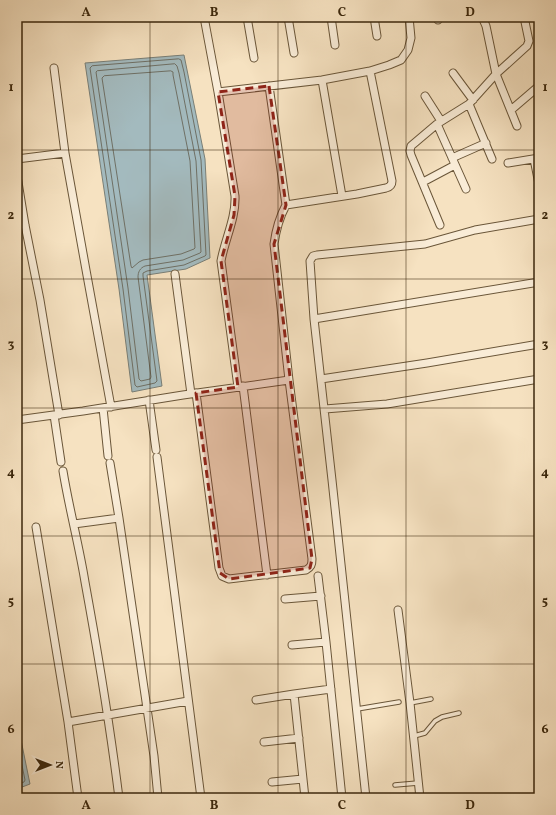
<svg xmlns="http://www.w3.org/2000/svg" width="556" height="815" font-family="Vollkorn,serif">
<rect width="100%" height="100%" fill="#f6e2c1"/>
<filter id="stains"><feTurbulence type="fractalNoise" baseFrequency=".005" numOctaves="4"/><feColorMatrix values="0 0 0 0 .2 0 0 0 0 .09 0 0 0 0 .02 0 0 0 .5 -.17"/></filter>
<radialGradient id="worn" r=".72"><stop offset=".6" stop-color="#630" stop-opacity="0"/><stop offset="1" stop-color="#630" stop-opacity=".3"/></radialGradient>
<path fill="#a3babe" stroke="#797f77" d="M184,55L205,159L210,258L186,269L147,275L162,386L132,392L119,289L85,63Z
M17,690L21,704V740L30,784L17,789Z"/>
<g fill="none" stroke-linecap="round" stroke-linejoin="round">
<path stroke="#6f7065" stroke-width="1" d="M179,59L181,60L184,72L201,160L206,255L205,256L184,265L147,271L143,273V276L157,381L155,383L137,387L135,385L123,289L90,68L92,66Z
M175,64L177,66L179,73L196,161L201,252L200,253L183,260L145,266C140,268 138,272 138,277L151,377L150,379L141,381L139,379L128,288L96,72L97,71Z
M171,71L173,72V75L190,161L195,248L194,249L181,254L143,260L139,262L132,268L131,266L102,78L104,76Z
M17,741L25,780L24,782L17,785"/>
<g stroke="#6a5639" stroke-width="5.5">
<path id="lane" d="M410,703L431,699
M357,709L399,702
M414,736L425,733L435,721L442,717L459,713
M395,785L418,783"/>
</g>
<g stroke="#6a5639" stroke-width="9">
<path id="street" d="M204,17L218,92L235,196C236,218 225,239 221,261L238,387
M247,17L254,58
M288,17L294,53
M331,17L335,45
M374,17L377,36
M438,17V20
M482,17L486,26L496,74L517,126
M54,68L65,153L86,270L111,407
M453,73L473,100
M322,80L342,196
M218,92L322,80L370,71L389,65L401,60L408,50L411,38L409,17
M425,96L441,121
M469,104L492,159
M511,110L539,86
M437,124L466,189
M452,158L486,143
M17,159L65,153
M534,159L539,184
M508,163L539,158
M17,176L25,225L40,300L59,415
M423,182L455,165
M286,205L357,194L386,188C390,187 392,185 392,181L370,71
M440,225L411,155L410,151L411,146L437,124L469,104L496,74L527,46L529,41L524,17
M175,274L191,394
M314,319L539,282
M321,379L427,363L539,344
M243,386L267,575
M196,393L219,568L222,576L229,579L306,570C311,567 312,565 312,559L289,380L274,244C276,229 279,218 286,205L269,86
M149,400L156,450
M103,408L108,456
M325,409L387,404L539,379
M54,415L61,462
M17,420L83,411L183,395L289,380
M157,457L201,798
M110,463L119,518L154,756L158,798
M63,471C69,508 79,545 85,582C98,653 110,726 119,798
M74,524L119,518
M36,527L68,722L78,798
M318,576L326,642L342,798
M285,599L321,596
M398,610L410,703L420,798
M292,645L326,642
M294,694L305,798
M256,700L294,694L331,689
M68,722L188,701
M264,742L299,738
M272,782L303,779
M366,798L332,480L314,319L310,261L313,256L317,255L425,244L475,230L539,219"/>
</g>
<use href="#lane" stroke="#f9ecd7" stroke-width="3.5"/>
<use href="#street" stroke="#f9ecd7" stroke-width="7"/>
</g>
<path fill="#8f2418" fill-opacity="0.2" stroke="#8f2418" stroke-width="3" stroke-dasharray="8 5" stroke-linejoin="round" d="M269,86L286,205L274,244L312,559L310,568L229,579L220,573L196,393L238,387L221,261L234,215L235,196L218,92Z"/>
<path fill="none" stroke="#3b270c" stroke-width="1" stroke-opacity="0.55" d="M150,17V798M278,17V798M406,17V798M17,150H539M17,279H539M17,408H539M17,536H539M17,664H539"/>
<rect width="556" height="815" fill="none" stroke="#f6e2c1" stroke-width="44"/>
<g transform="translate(50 765) rotate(90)" stroke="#f9ecd7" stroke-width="3" paint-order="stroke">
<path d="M0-3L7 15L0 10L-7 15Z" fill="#3b270c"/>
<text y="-6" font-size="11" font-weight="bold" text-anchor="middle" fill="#3b270c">N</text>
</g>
<rect x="22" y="22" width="512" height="771" fill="none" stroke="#3b270c" stroke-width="1.5"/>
<g font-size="13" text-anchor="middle" font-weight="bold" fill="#3b270c">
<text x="86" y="16">A</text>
<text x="214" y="16">B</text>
<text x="342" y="16">C</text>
<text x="470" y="16">D</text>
<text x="11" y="91">1</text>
<text x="545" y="91">1</text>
<text x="11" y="219">2</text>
<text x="545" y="219">2</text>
<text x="11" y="348">3</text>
<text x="545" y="348">3</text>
<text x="11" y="476">4</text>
<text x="545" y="476">4</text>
<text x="11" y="605">5</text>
<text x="545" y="605">5</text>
<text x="11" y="733">6</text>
<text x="545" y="733">6</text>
<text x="86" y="809">A</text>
<text x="214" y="809">B</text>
<text x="342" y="809">C</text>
<text x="470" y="809">D</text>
</g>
<rect width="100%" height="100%" filter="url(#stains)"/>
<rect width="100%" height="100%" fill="url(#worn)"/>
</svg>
